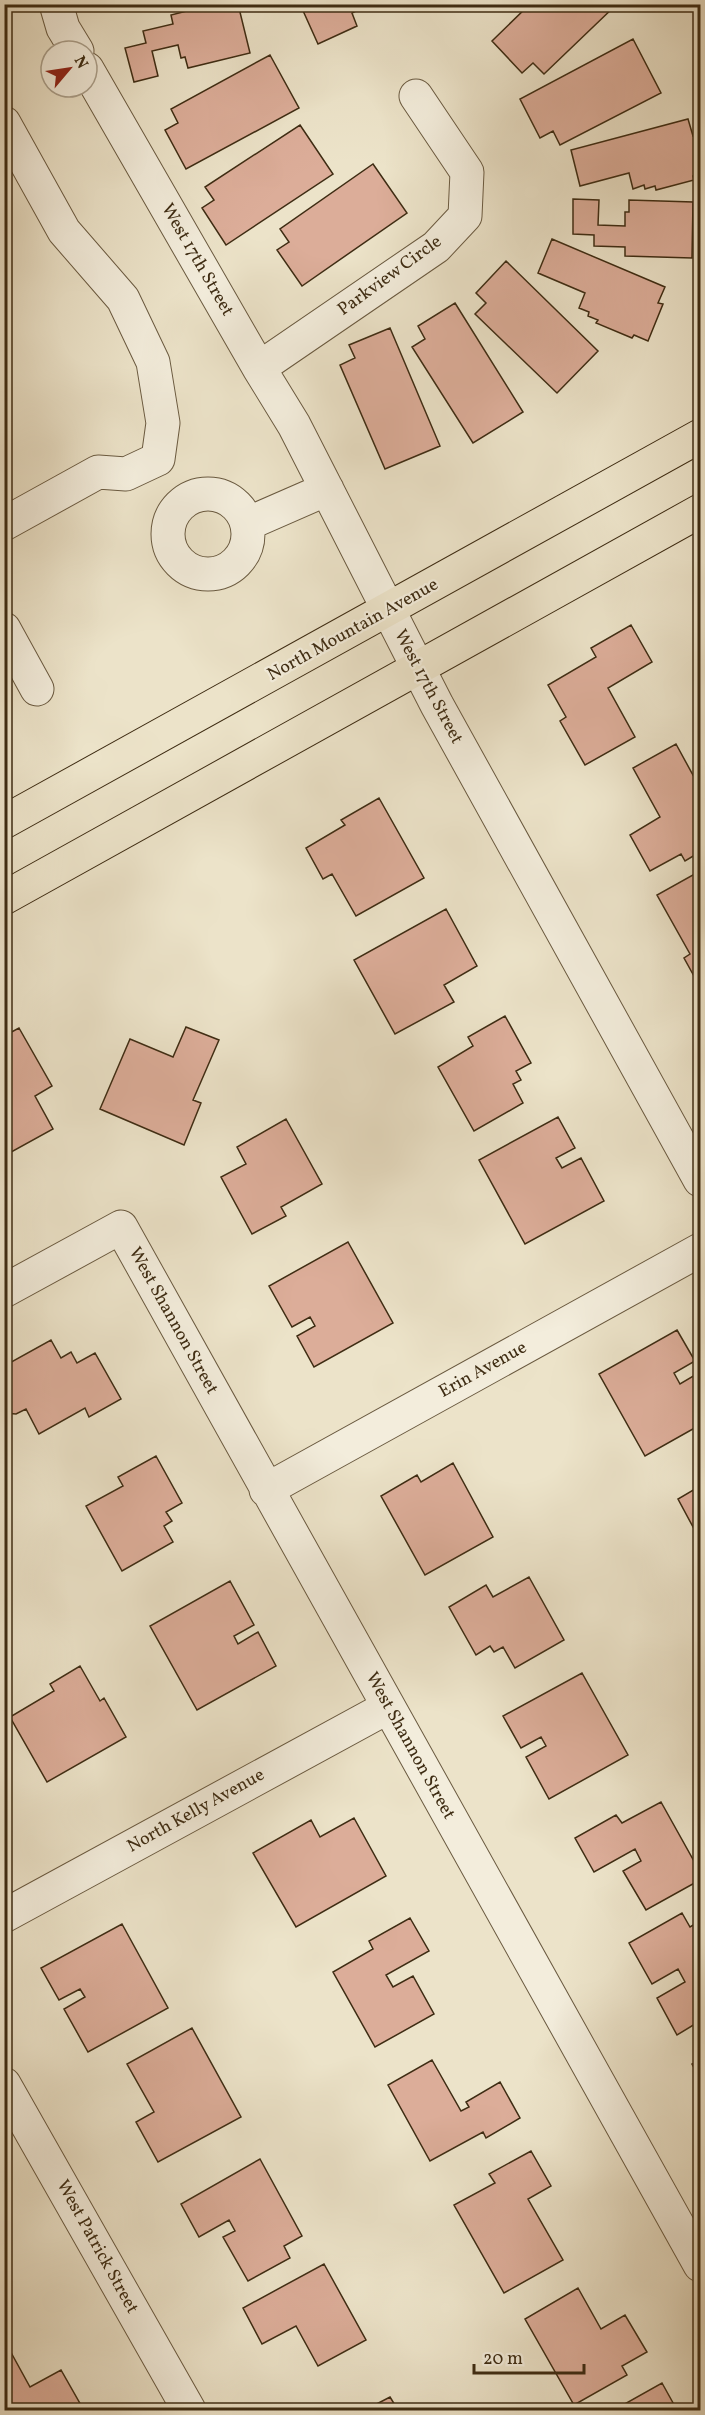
<svg xmlns="http://www.w3.org/2000/svg" width="705" height="2415" font-family="Vollkorn,serif">
<rect width="100%" height="100%" fill="#ece3c9"/>
<filter id="stains"><feTurbulence type="fractalNoise" baseFrequency=".00333" numOctaves="4"/><feColorMatrix values="0 0 0 0 .2 0 0 0 0 .09 0 0 0 0 .02 0 0 0 .5 -.17"/></filter>
<radialGradient id="worn" r=".72"><stop offset=".6" stop-color="#630" stop-opacity="0"/><stop offset="1" stop-color="#630" stop-opacity=".3"/></radialGradient>
<path fill="#dcad99" stroke="#3e2c13" stroke-width="1.5" d="M214,4H238L250,53L188,68L185,57L181,58L178,45L152,51L158,76L134,82L125,48L146,43L143,31L173,24L171,15Z
M300,4H365L366,6L352,13L357,26L318,44Z
M486,4H503L500,11Z
M530,4H617L544,74L533,63L522,73L492,41Z
M633,39L661,93L560,145L553,131L540,138L520,99Z
M270,55L299,108L186,169L165,130L178,123L171,109Z
M688,119L693,136L698,134L700,145V174L693,176L694,180L656,190L655,186L645,189L644,185L633,189L629,173L580,186L571,150Z
M300,125L333,174L226,245L202,208L214,200L205,187Z
M373,164L407,213L302,286L277,250L289,242L280,229Z
M573,199L599,200L598,225L625,226V212H629V200L693,202L692,258L625,256V247L594,246V235L573,234Z
M552,239L665,287L658,303L663,304L648,341L634,335L632,338L596,323L598,320L588,316L589,312L579,308L585,293L538,273Z
M506,261L598,351L557,393L475,314L486,303L476,293Z
M455,303L523,412L473,443L412,347L425,339L418,326Z
M390,328L440,446L385,469L340,365L355,358L349,345Z
M631,625L652,662L608,688L635,737L585,765L560,721L566,717L548,685L596,657L591,648Z
M676,744L700,788V852L685,861L681,854L650,871L630,835L660,817L633,768Z
M379,798L424,878L356,916L332,874L323,879L306,848L345,825L341,820Z
M700,871V987L684,958L690,954L657,895Z
M446,909L477,966L444,985L454,1002L395,1034L354,960Z
M505,1016L531,1063L516,1071L521,1080L513,1084L523,1103L474,1131L438,1067L473,1046L468,1037Z
M186,1027L219,1040L193,1100L201,1103L184,1145L100,1109L130,1039L173,1057Z
M19,1028L52,1086L35,1096L53,1129L4,1156V1036Z
M558,1117L575,1148L556,1158L562,1168L581,1158L604,1201L525,1244L479,1160Z
M286,1119L322,1184L281,1207L286,1216L252,1234L221,1177L246,1164L237,1147Z
M348,1242L393,1323L314,1367L297,1336L315,1326L310,1317L292,1327L269,1286Z
M677,1330L695,1361L674,1373L680,1384L700,1372V1425L645,1456L599,1374Z
M51,1340L61,1358L71,1352L77,1363L95,1353L121,1399L89,1417L85,1408L39,1434L26,1409L16,1414L4,1413V1383L10,1380L4,1366Z
M156,1456L182,1503L166,1512L172,1521L164,1526L173,1542L122,1571L86,1506L123,1486L118,1477Z
M453,1463L493,1537L425,1575L381,1496L417,1475L421,1482Z
M700,1486V1540L678,1499Z
M529,1577L564,1640L515,1668L503,1647L494,1652L490,1646L476,1655L449,1607L486,1585L493,1597Z
M230,1581L254,1625L234,1636L238,1644L258,1632L276,1666L197,1710L150,1626Z
M80,1666L100,1701L104,1698L126,1737L47,1782L10,1717L54,1691L50,1684Z
M582,1673L628,1755L549,1799L526,1757L546,1746L541,1737L521,1748L503,1716Z
M661,1802L700,1872V1880L646,1910L623,1871L641,1861L635,1849L594,1872L575,1838L616,1815L622,1823Z
M354,1818L386,1876L296,1927L253,1853L311,1820L320,1837Z
M682,1913L690,1927L700,1921V2021L677,2035L657,1998L685,1982L678,1969L652,1984L629,1943Z
M410,1918L429,1951L386,1975L393,1987L413,1976L434,2014L375,2047L333,1972L373,1949L369,1941Z
M122,1924L168,2008L88,2052L64,2009L85,1997L80,1989L59,2000L41,1968Z
M192,2028L241,2117L158,2162L136,2122L154,2112L127,2064Z
M432,2060L461,2111L469,2107L466,2102L500,2082L520,2118L486,2138L483,2132L430,2161L388,2085Z
M700,2060V2079L692,2064Z
M531,2151L551,2186L528,2199L563,2260L504,2293L454,2205L495,2183L489,2174Z
M260,2159L302,2236L284,2246L290,2258L248,2281L223,2237L235,2231L229,2220L199,2237L181,2204Z
M324,2264L366,2340L318,2366L296,2326L262,2344L243,2308Z
M578,2288L601,2329L625,2315L647,2352L622,2366L627,2375L574,2405L525,2319Z
M8,2347L30,2387L61,2370L82,2407L76,2410H4V2348Z
M662,2383L677,2410H623L621,2406Z
M390,2397L398,2410H365Z"/>
<g fill="none" stroke-linecap="round" stroke-linejoin="round">
<g stroke="#6a5a40" stroke-width="35">
<path id="minor" d="M56,4L63,28L77,51
M87,69L259,368L294,425L437,705L700,1180
M4,123L64,231L123,299L153,362L163,423L158,459
M259,368L436,247L465,216L467,172L416,96
M168 534a40 40 0 1 1 80 0a40 40 0 1 1-80 0Z
M4,524L98,472L126,474L158,459
M247,524L327,489
M4,629L37,689
M4,1291L121,1227L700,2265
M266,1490L700,1250
M4,1916L388,1707
M4,2084L189,2410"/>
</g>
<g stroke="#3e2c13" stroke-width="35">
<path id="primary" d="M4,822L700,436
M4,898L700,511"/>
</g>
<use href="#minor" stroke="#f3eddc" stroke-width="33"/>
<use href="#primary" stroke="#ece3c9" stroke-width="33"/>
</g>
<g text-anchor="middle" dominant-baseline="central" stroke-width="4.5" stroke-linejoin="round" paint-order="stroke">
<g font-size="18" fill="#3e2c13" stroke="#f3eddc">
<text transform="translate(197 260) rotate(60)">West 17th Street</text>
<text transform="translate(390 276) rotate(-36)">Parkview Circle</text>
<text transform="translate(353 630) rotate(-29)">North Mountain Avenue</text>
<text transform="translate(428 687) rotate(62)">West 17th Street</text>
<text transform="translate(173 1321) rotate(61)">West Shannon Street</text>
<text transform="translate(483 1370) rotate(-29)">Erin Avenue</text>
<text transform="translate(410 1746) rotate(61)">West Shannon Street</text>
<text transform="translate(196 1811) rotate(-29)">North Kelly Avenue</text>
<text transform="translate(97 2247) rotate(61)">West Patrick Street</text>
</g>
</g>
<rect width="705" height="2415" fill="none" stroke="#ece3c9" stroke-width="24"/>
<rect x="6" y="6" width="693" height="2403" fill="none" stroke="#3e2c13" stroke-width="3"/>
<rect x="12" y="12" width="681" height="2391" fill="none" stroke="#3e2c13" stroke-width="1.5"/>
<g transform="translate(69 69) rotate(61)"><circle r="28" fill="#f3eddc" stroke="#aba08c" stroke-width="1.5"/>
<path d="M0-4.5L10 22L0 15L-10 22Z" fill="#8f2418"/>
<text y="-9" font-size="16" font-weight="bold" text-anchor="middle" fill="#3e2c13">N</text>
</g>
<path d="M474 2364v9h110v-9" fill="none" stroke="#3e2c13" stroke-width="3"/>
<text x="483" y="2364" font-size="18" fill="#3e2c13" stroke="#f3eddc" stroke-width="4.5" paint-order="stroke">20 m</text>
<rect width="100%" height="100%" filter="url(#stains)"/>
<rect width="100%" height="100%" fill="url(#worn)"/>
</svg>
